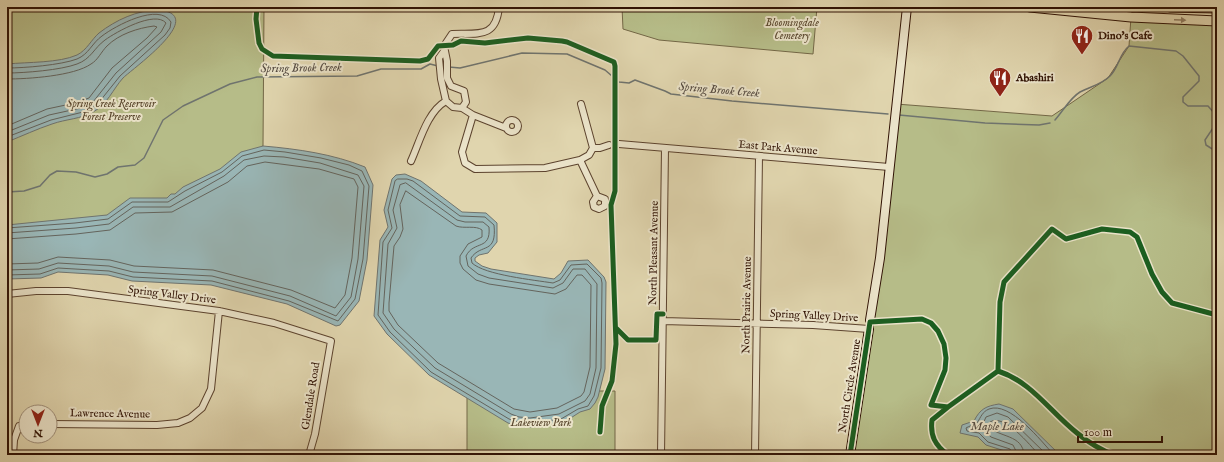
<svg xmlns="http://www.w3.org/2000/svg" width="1224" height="462" font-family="'IM FELL English',serif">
<rect width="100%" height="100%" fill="#e0d5ae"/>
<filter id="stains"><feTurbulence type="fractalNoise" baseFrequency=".005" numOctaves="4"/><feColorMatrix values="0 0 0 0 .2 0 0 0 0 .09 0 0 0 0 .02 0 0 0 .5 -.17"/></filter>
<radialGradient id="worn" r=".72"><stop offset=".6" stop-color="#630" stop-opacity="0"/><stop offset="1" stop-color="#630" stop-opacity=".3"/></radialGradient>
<path fill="#b6bc88" stroke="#736746" d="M7,7H264L263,146L212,177L7,275Z
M622,7H817L813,54L659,40L623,29Z
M1131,17L1217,23V455H850L880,258L896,104L1052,116L1108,78L1129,46Z
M467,391H615V455H467Z"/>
<path fill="#99b6b6" stroke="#6f746f" d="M159,10C209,15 132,69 123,78C113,89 107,105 93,112C81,119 66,119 52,124C37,129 22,136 7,142V64C28,62 59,63 77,55C87,50 91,40 99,33C116,20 137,10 159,10Z
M263,146C298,149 333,154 365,167L373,185L367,260L359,301L340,325L336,326L287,304L211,285L132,281L108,275L58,272L41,278L7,279V225L107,215L130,198H167L171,194H175L183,187L220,169L241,152Z
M405,174L421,181L462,212L486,213L497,223V242L488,253L479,255L475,258V261L482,266L491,269L554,279L561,273L568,261L588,260L604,277L606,282L605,369L598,397L595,403L590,409L580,412L563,423L530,427L518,426L508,423L429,375L387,334L374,316L380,240L388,227L384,210L392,179L396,175Z
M999,404L1013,409L1060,455H1009L1008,452L986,445L978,437L960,433L962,425L974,421C980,409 986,406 999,404Z"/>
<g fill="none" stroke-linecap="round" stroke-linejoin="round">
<path stroke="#64645d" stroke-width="1" d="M7,68C25,68 61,65 77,59C89,54 92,43 102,36C115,26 159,2 171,22L170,28L165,35L120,76L96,106L83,112L51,120L7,137
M7,73C25,73 61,70 77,64C91,59 94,48 105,40C116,32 155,10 166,23L161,32L116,73L93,102L81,108L49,115L7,132
M7,79C28,79 74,76 91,64C98,60 101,52 107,46C119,34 138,28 154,26L157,27L147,38L112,68L89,98L75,103L47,109L7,126
M398,179H407L413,181L460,216L485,217L494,225C497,255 481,243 471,258L472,263C485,275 534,280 553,283L560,280L571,265L587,264L601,278L602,283L601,368L594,396L588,406L578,409L561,419L530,423L518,422L509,419L431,372L390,332L378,315L383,242L392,228L388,210L395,181Z
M406,183L457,220L465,222H483L489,227C491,251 474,240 466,256L468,266L478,274L489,278L553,288L563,283L573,269H585L597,284L596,368L590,394L585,401L559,414L530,418L519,417L511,414L435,368L394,329L383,313L388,244L397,228L393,210L400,185Z
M406,191L456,226C464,229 476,225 482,230V237L468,244L460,256V263L463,269L476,280L489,284L555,294L566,289L577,275H582L591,285L590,367L584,392L581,396L557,408L530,412L514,409L438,363L398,325L389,311V303L394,246L400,237L403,229L400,205Z
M7,228L75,223L108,219L132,202H168L185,191L222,172L242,156L264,150L285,152L321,158L349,165L362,171L369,186L363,259L355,299L338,321L289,301L212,281L133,277L109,271L58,268L40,274L7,275
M7,233L76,228L109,224L133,207H170L224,176L244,160L264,156L284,157L320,163L358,175L364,186L358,259L351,297L336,316L290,296L212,276L133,272L109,266L58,263L39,269L7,270
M7,239L76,234L110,230L135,213L172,212L228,182L247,166L265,162L319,169L354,179L358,187L352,258L345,295L335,308L291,290L213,270L134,266L110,260L58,257L38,263L7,264
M1013,455L1010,449L988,442L979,433L967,431L966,428C969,426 974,425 977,423C981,417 982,412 989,409C1010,401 1041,441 1054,455
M1018,455L1013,445L991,437L981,428L986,417L997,413L1008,417L1047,455
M1024,455C1023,434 999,438 988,426L990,422C1004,413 1030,445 1039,455"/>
<path stroke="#6f746f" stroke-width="1.5" d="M449,67L460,68L522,53L567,54L605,70L619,82L629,83L635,80L665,91L671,94L732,101L888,114
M899,115L985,123L1039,125L1050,123
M1055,120C1063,111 1070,98 1080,92C1091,86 1101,85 1110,76C1119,67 1119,54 1129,46L1176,51L1183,56L1199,76V81L1183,97V102L1188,106H1208L1215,114V125L1205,140L1206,145L1217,152
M7,192L24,191L40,186L50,175L57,171L76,172L95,177L107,174L118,167L135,165L144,158L163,120L183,106L230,84L257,77L357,76L381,69H421L430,64L438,66"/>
<g stroke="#5c432e" stroke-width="8">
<path id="street" d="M444,51L439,58L441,79L446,101L453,107L462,108L473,115L506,128
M462,108L466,102L464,91L451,86L447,78V61L444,46L452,34C478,33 496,39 499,7
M473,115L462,152L465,163L475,169L545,168L580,160L597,196L605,199V206L599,209L594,207L593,202L597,196
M506 126a6 6 0 1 1 12 0a6 6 0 1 1-12 0Z
M619,144L889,167
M593,148H600L609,145
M580,160L589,155L593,148L581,104
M411,161C420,141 427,112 446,101
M7,294L36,291H68L219,311L274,323L331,341L315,434L309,455
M663,321L813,325L869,329L870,325
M50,424L157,425L178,423L190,418L202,408L211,389L219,311
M13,455L14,440L19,426L26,425
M661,455L665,148
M755,455L759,156"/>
</g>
<g stroke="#301204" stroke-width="10">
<path id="secondary" d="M870,320L880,258L907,7
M850,455L869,329"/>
</g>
<g stroke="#301204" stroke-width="11">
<path id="primary" d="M1030,7L1131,17L1217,21
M1170,7L1217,8"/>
</g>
<use href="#street" stroke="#ebe4ca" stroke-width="6"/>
<use href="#secondary" stroke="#ebe4ca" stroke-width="8"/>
<use href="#primary" stroke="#e0d5ae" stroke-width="9"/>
<g stroke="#ebe4ca" stroke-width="8">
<path id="cycleway" d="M257,7L256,19L259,43L262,49L273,56L420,61L428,59L438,46L453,45L461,41L485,43L528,38L562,41L567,42L614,62L615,66V191L611,205L616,344L612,381L602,406L600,432
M617,329L628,340H656L657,314H663
M998,371L1000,302L1004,282L1052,229L1066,239L1102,229L1130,232L1137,237L1152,274L1162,292L1172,303L1217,315
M850,455L870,322L922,319L931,323L938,331L944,344L946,358L945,370L931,405L948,407L998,371C1032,382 1050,412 1077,433C1088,442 1101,450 1114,455
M948,455C935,445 930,436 932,420L948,407"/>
</g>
<use href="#cycleway" stroke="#1b5e20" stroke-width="5"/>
</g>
<defs><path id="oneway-solid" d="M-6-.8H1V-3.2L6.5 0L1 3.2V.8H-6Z"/></defs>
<use fill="#917d62" href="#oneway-solid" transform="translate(1180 20) rotate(2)"/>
<defs>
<g id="restaurant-pin" transform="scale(1.15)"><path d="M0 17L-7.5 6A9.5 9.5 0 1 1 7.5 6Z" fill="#8f2418" stroke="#ebe4ca"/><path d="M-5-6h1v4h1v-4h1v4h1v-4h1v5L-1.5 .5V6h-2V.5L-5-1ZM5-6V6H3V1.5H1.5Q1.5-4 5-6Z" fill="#fff"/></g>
</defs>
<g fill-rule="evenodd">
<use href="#restaurant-pin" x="1082" y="36"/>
<use href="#restaurant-pin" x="1000" y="78"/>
</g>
<g text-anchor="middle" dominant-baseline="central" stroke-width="4" stroke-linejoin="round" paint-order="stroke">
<g font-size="11" font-style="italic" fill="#58452c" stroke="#ebe4ca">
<text x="792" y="23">Bloomingdale<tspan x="792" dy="13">Cemetery</tspan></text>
<text x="111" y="104">Spring Creek Reservoir<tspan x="111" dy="13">Forest Preserve</tspan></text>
<text x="541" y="423">Lakeview Park</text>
</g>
<g font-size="11" font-weight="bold" fill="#301204" stroke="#ebe4ca" text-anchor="start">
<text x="1098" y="36">Dino's Cafe</text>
<text x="1016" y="78">Abashiri</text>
</g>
<g font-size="11" fill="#301204" stroke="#ebe4ca">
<text transform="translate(778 148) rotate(5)">East Park Avenue</text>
<text transform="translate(654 253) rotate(-89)">North Pleasant Avenue</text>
<text transform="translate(172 295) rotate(7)">Spring Valley Drive</text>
<text transform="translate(747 305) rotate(-89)">North Prairie Avenue</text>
<text transform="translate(814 316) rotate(3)">Spring Valley Drive</text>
<text transform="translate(850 386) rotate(-81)">North Circle Avenue</text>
<text transform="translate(311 396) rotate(-81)">Glendale Road</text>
<text transform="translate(110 414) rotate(1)">Lawrence Avenue</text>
</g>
<g font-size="12" font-style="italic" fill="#554b42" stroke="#ebe4ca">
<text transform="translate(301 68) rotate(-1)">Spring Brook Creek</text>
<text transform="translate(719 90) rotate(5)">Spring Brook Creek</text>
<text x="997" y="426">Maple Lake</text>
</g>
</g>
<rect width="1224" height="462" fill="none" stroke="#e0d5ae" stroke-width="24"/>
<rect x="8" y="8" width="1208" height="446" fill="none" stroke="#301204" stroke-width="2"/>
<rect x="12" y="12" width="1200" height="438" fill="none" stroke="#301204"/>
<g transform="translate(38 424) rotate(180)"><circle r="19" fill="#ebe4ca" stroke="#a0907b"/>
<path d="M0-3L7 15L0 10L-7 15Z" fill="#8f2418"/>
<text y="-6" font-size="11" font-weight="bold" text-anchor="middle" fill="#301204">N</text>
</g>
<path d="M1078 436v6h84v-6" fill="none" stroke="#301204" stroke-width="2"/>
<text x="1084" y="436" font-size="12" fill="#301204" stroke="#ebe4ca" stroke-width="3" paint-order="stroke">100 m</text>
<rect width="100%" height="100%" filter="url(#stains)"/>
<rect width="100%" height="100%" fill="url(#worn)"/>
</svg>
